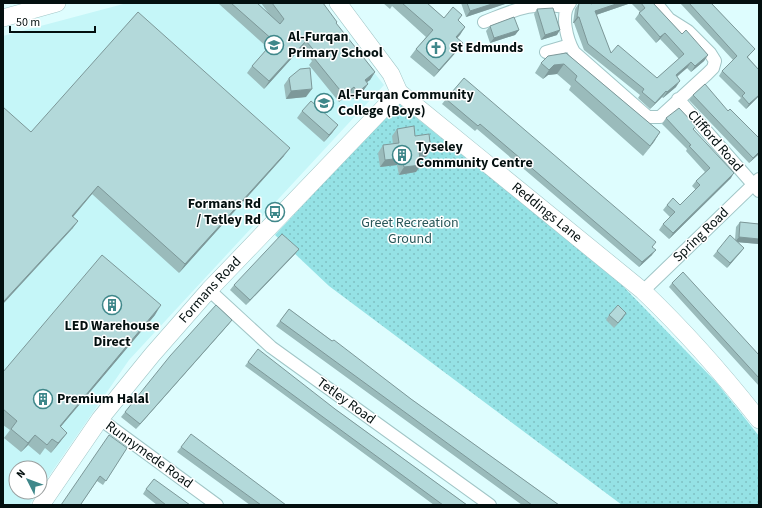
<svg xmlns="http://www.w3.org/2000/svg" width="762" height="508" font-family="'Source Sans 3',sans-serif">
<defs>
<pattern id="park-dots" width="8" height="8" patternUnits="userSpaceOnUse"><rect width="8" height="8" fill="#95e2e5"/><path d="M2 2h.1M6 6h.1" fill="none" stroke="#7fc1c3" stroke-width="1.8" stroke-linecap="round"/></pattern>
</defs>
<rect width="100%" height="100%" fill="#defdfe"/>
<path fill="#c5f6f8" d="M127,3H319L384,85L129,360L40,489V468H16V492H38L29,505H3V36Z"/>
<path fill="url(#park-dots)" d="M398,103L618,281L717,383L759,436V505H622L329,286L275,235Z"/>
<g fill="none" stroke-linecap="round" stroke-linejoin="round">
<g stroke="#a1c6c7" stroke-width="14">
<path id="street" d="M570,3C560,14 567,40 574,52L648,117H660L707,74L713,68L715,61L710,53L688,31L669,19L656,3
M484,22C515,10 531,1 566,7
M546,52L570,45
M678,99L759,191
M209,290L271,347L490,505
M643,291L759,179
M100,419L217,505"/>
</g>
<g stroke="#a1c6c7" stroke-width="18">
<g id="secondary">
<path id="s1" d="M338,3L391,74L399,92L643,291C686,332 723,374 759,420"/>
<path d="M3,18L57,3"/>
<path id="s2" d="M41,505L100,419L152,355L209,290L399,92"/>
</g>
</g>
<use href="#street" stroke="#fff" stroke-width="12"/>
<use href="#secondary" stroke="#fff" stroke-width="17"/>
</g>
<path fill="#9abbbb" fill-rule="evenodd" d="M219,3H257L269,14L261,3H323L336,24L375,72L370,80L367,82L368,84L363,91L353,99L349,94L339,102L309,65L312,61L301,48L264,89L247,73L252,66L268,48L219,4Z
M383,3H427L444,18L462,15L458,21L465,27L457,38L463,43L457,51L434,77L410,57L416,49L426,37L392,6L390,9Z
M461,3H508L466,17Z
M579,3L591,4L593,3H653L682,34L708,55L704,61L691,72L687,68L677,77L676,87L663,98L662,97L650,109L638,98L640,95L584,50L574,23H573L575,9ZM631,3L640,12L635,19L656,43L660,39L679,59L657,78L611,53L596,15Z
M680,3H711L755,49L748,57L759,70V96L746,109L738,101L741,98L719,76L722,71L733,60Z
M537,9L557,35L541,40L534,14Z
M490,26L519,30L515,35L490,43L486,31Z
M566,53L660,132L643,156L569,90L571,86L557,74L548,75L543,79L535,73L541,63Z
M289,78L306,97L286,99L284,85Z
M693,95L728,111L759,154L749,163L689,100Z
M446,99L652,248V255L639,267L477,129L475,131L442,104Z
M302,111L338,125L332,133L324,142L297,118Z
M666,118L694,130L731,178L669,239L659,230L663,224L670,217L663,210L667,205H680L696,190L692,186L696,181L705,172L686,151L687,149L662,124Z
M397,129L415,136L431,150L426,157L420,158L416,172L399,175L397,165L380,167L378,153L383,145L393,144L392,136Z
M31,132L284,156L179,273L92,194L73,217L78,221L72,229Z
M740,222L759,224V244L738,242L744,248L740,253L727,268L713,256L717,251L735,240L736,227Z
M299,249L295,254L246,305L230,290L234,285Z
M672,283L759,355V386L669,287Z
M289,309L411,399L559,505H522L276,326Z
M626,313L614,328L606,320L609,315Z
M155,315L60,427L67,433L60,442L51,453L45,448L40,455L28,445L21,452L4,438L10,430L3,425V372Z
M232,320L228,325L136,429L121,417L125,412Z
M248,362L335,409L467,505H434L245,366Z
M181,447L286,505H250L177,452Z
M127,448L103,485L97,481L81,504L61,505Z
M146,489L190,505H157L143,494Z"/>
<path fill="#7d9899" d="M495,3H508L466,17L470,11Z
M619,3H631L590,17L595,11Z
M577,17H579L574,23H573Z
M465,27L460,35L451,45L456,37Z
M519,30L515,35L490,43L494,38Z
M560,30L557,35L541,40L545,35Z
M665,33L660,39L656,43L660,37Z
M306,41L301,48L264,89L269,81Z
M463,43L457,51L434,77L439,70Z
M708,55L704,61L691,72L695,66Z
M691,62L687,68L671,81L676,75Z
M564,64L557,74L548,75L543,79L549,70L554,65Z
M375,72L370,80L360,87L365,80Z
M680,81L676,87L663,98L667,92Z
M368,84L363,91L353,99L358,92Z
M354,87L349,94L339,102L344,95Z
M312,89L306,97L286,99L291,91Z
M666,91L662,97L650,109L655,103Z
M759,95V96L746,109L749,104Z
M338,125L332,133L324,142L329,135Z
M660,132L654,142L643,156L650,146Z
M290,148L284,156L179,273L185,264Z
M431,150L426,157L414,159L419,152Z
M759,152V154L749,163L753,158Z
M402,158L397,165L380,167L385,160Z
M421,165L416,172L399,175L404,167Z
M734,173L731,178L669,239L673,233Z
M98,186L92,194L66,225L72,216Z
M78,221L72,229L3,304V302Z
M739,237L759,239V244L735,242Z
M744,248L740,253L727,268L730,263Z
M299,249L295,254L246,305L250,300Z
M656,250L652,255L639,267L642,262Z
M161,305L155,315L53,436L60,426Z
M626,313L623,318L614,328Z
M232,320L228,325L136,429L140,424Z
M67,433L60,442L51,453L58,443Z
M35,435L28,445L21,452L28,443Z"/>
<path fill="#b3d9da" stroke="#7d9899" d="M231,3H257L280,24L284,19L272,3H323L337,22L336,23L375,72L365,80L368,84L358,92L354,87L344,95L314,58L318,55L306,41L269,81L252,66L274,41Z
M402,3H427L444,18L453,7L462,15L458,20L465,27L456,37L463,43L439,70L416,49L433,30Z
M467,3H495L470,11Z
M579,3H591V4L593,3H619L595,11L611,53L618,45L657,78L684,54L665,33L660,37L639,13L645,8L641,3H653L682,34L686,30L708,55L695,66L691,62L676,75L680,81L667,92L666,91L655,103L642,92L644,89L588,44L579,17H577Z
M689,3H711L755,49L747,57L759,70V95L749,104L742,96L745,93L722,71L737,56Z
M553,8L560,30L545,35L537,9Z
M138,12L290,148L185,264L98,186L72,216L78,221L3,302V107L31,132Z
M514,17L519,30L494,38L490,26Z
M566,53L660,132L650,146L575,80L577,76L564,64L554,65L549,70L541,63L548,56Z
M310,68L312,89L291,91L289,78L300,69Z
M464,78L656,242L652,247L656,250L642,262L480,124L478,126L446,99Z
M705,84L728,111L730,109L759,138V152L753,158L693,95Z
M311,101L338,125L329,135L302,111Z
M679,108L696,126L693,129L734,173L673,233L663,224L675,212L667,205L673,198L680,205L700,185L696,181L710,168L689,146L691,145L666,118Z
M414,126L415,136L429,134L431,150L419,152L421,165L404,167L402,158L385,160L383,145L399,143L397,129Z
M740,222L759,224V239L739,237Z
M282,234L299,249L250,300L234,285Z
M730,235L744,248L730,263L717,251Z
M102,255L161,305L60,426L67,433L58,443L52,439L47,445L35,435L28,443L11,429L17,421L3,409V372Z
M683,272L759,355V378L672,283Z
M216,305L232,320L140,424L125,412L170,356Z
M618,305L626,313L618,323L609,315Z
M289,309L332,341L334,340L411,399L559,505H532L280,321Z
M258,349L335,409L467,505H443L248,362Z
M191,434L286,505H261L181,447Z
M109,435L127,448L106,481L100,476L81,504L82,505H61Z
M154,479L190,505H166L146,489Z"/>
<defs>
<g id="school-ring" transform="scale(1)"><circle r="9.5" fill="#fff" stroke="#3f878a" stroke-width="1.5"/><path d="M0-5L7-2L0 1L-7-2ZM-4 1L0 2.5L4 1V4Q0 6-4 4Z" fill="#3f878a"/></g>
<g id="church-ring" transform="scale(1)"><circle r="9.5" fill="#fff" stroke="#3f878a" stroke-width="1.5"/><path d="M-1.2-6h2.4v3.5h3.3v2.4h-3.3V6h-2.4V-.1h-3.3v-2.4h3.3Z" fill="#3f878a"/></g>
<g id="building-ring" transform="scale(1)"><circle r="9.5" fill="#fff" stroke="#3f878a" stroke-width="1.5"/><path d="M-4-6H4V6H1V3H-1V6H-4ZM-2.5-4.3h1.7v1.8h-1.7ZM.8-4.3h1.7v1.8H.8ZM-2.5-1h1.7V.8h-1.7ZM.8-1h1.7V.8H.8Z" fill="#3f878a"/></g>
<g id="bus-ring" transform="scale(1)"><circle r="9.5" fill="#fff" stroke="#3f878a" stroke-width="1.5"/><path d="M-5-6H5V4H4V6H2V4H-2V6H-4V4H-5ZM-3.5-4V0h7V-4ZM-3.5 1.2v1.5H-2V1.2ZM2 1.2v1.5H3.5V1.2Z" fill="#3f878a"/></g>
</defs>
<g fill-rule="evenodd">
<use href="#school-ring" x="274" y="45"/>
<use href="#church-ring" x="436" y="48"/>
<use href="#school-ring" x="324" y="103"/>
<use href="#building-ring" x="402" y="155"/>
<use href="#bus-ring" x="275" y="212"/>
<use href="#building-ring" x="112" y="305"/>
<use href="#building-ring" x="43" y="399"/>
</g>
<g text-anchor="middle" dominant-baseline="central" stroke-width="3" stroke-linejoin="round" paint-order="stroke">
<g font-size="14" font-weight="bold" fill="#030f0f" stroke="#fff" text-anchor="start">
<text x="288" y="37">Al-Furqan<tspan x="288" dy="16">Primary School</tspan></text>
<text x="450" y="48">St Edmunds</text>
<text x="338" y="95">Al-Furqan Community<tspan x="338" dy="16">College (Boys)</tspan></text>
<text x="416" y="147">Tyseley<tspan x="416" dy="16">Community Centre</tspan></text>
<text x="261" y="204" text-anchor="end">Formans Rd<tspan x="261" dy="16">/ Tetley Rd</tspan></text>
<text x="112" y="326" text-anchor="middle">LED Warehouse<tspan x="112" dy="16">Direct</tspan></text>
<text x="57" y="399">Premium Halal</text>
</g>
<g font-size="14" fill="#030f0f" stroke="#fff">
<text transform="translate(715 141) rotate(49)">Clifford Road</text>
<text stroke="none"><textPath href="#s1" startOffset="299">Reddings Lane</textPath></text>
<text transform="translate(701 235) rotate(-44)">Spring Road</text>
<text stroke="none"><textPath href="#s2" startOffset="274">Formans Road</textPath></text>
<text transform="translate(346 401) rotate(36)">Tetley Road</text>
<text transform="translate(149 455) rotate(36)">Runnymede Road</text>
</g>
<g font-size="14" fill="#295759" stroke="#fff">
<text x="410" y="223">Greet Recreation<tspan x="410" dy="16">Ground</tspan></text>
</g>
</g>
<rect width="762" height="508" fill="none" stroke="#030f0f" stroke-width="8"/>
<g transform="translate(28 480) rotate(312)"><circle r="19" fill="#ffffff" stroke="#9a9f9f"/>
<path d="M0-3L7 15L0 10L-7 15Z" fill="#3f878a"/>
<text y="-6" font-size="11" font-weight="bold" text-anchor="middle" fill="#030f0f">N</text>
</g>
<path d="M10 26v6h85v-6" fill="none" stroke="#030f0f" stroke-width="2"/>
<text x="16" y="26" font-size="12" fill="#030f0f" stroke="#ffffff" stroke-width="3" paint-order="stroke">50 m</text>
</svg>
